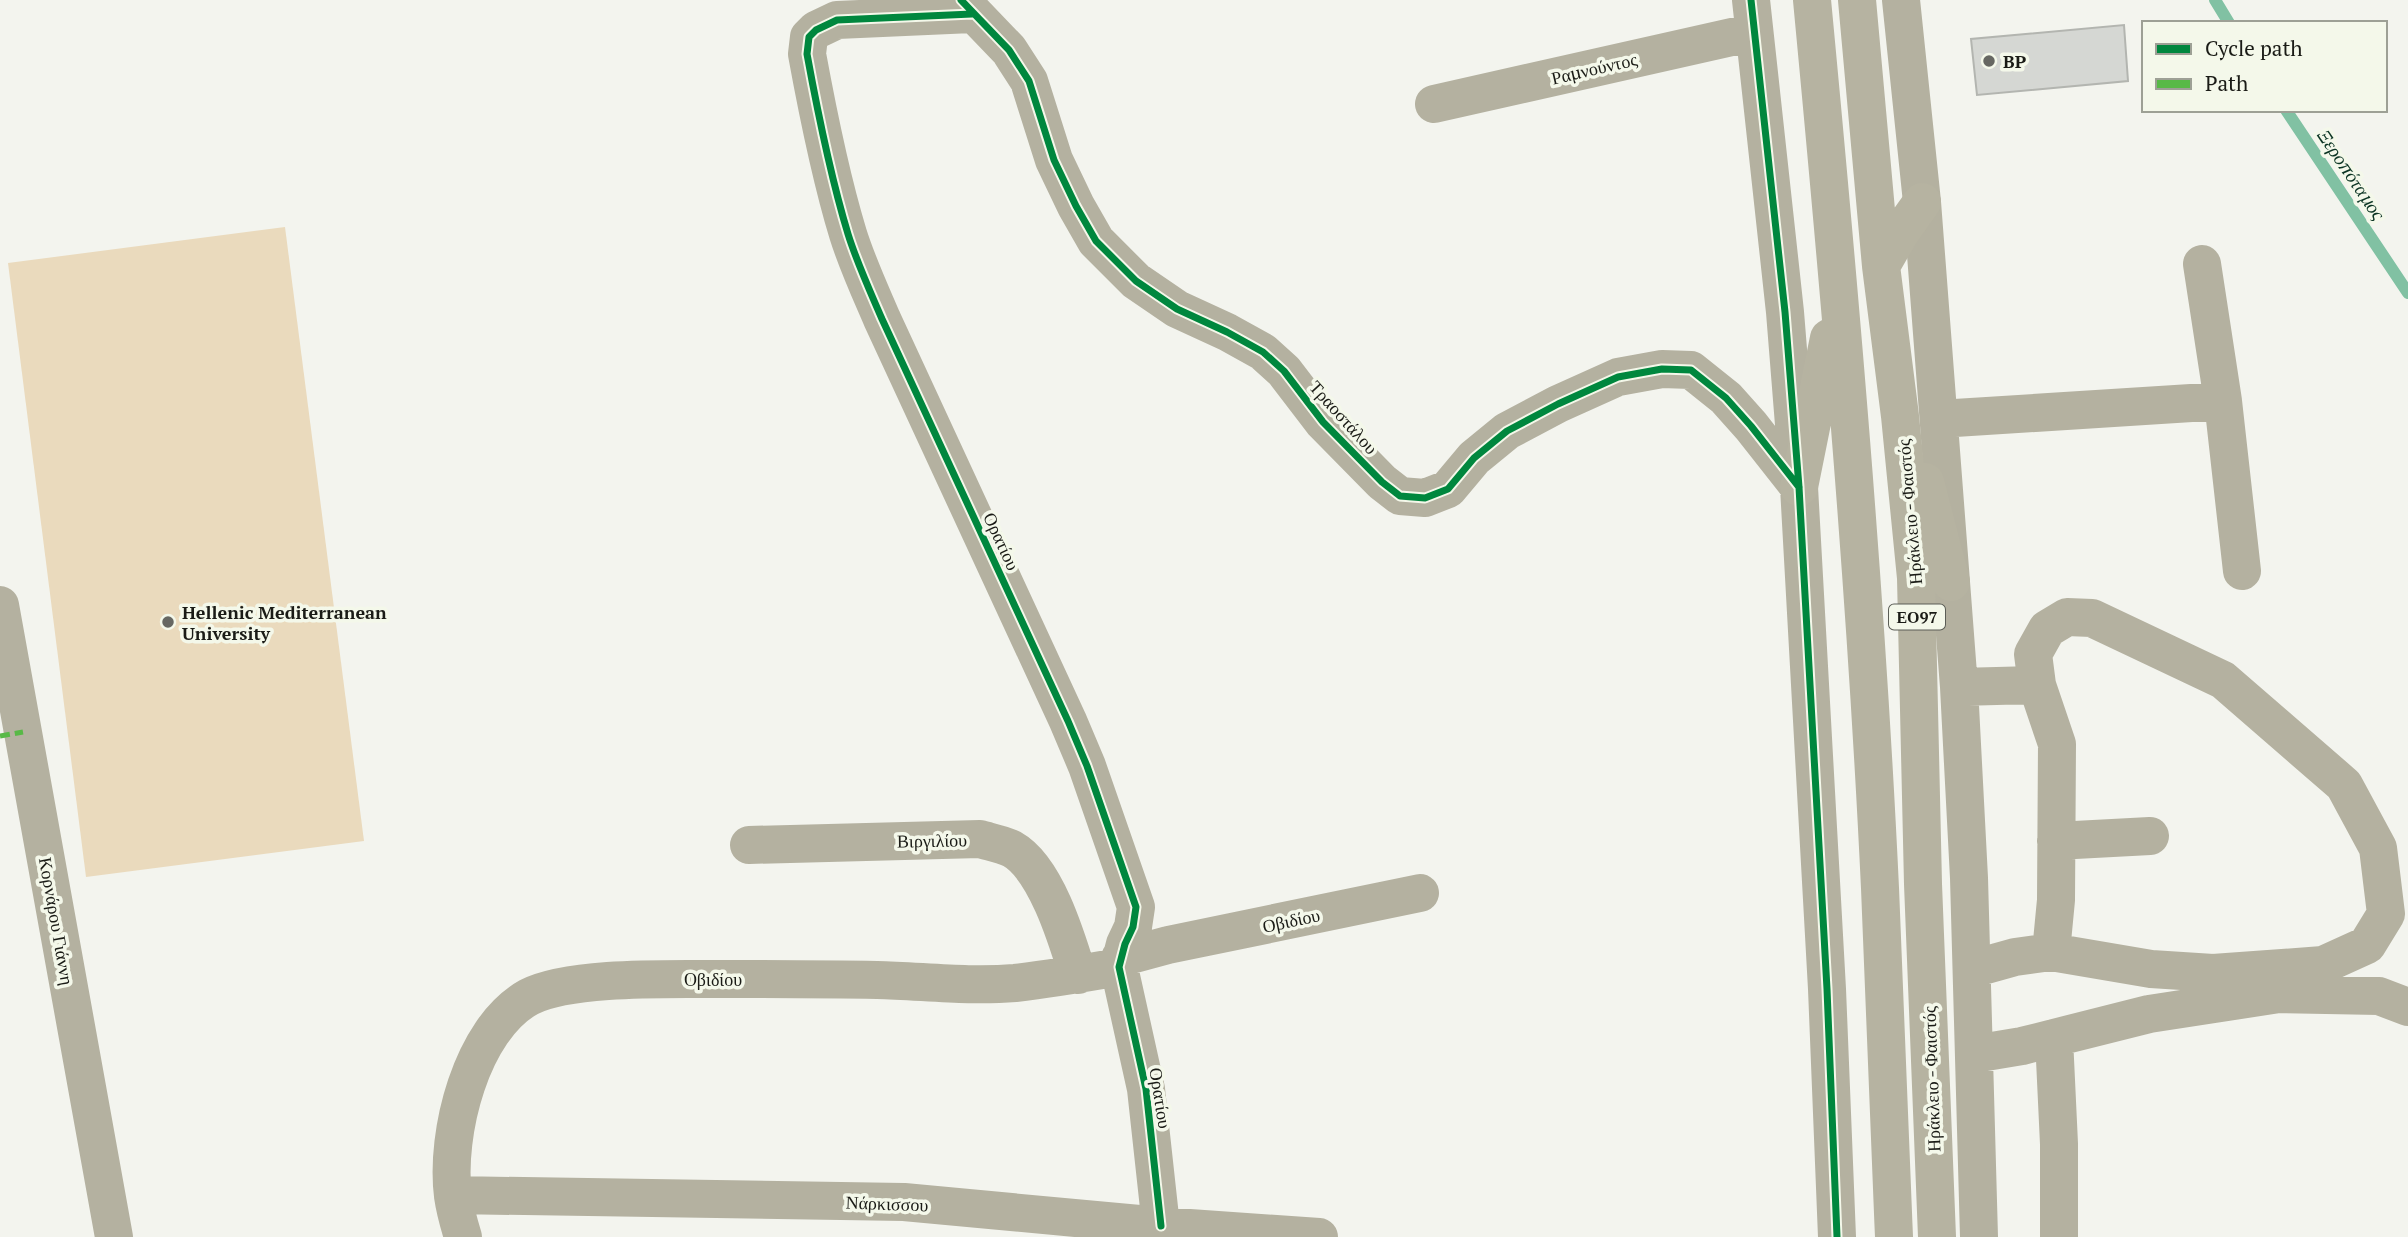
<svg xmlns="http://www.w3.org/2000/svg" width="2408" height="1237" font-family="'PT Serif',serif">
<rect width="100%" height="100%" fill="#f3f4ee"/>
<path fill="#eadabd" d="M285,227L364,841L86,877L8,263Z"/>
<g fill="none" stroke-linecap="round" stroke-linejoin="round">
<path stroke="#81c1a3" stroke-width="12" d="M2215,0L2229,23
M2286,110L2408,293"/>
</g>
<path fill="#d5d7d3" stroke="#b3b5b0" stroke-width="2" d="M2124,25L2128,81L1977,95L1971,39Z"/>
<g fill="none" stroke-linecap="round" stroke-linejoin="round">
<path stroke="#b4b1a0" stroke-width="38" d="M961,0L1009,50L1029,81L1054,160L1076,206L1096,241L1136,281L1177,309L1227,332L1263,352L1284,371L1323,422L1382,482L1400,496L1425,498L1448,489L1474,458L1507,431L1558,404L1618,377L1662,369L1691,370L1726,398L1751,426L1799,487
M1751,0L1785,312L1799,487L1827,989L1837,1237
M1901,0L1922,202L1959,687L1969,878L1979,1237
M972,14L837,20L816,30L809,37L807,54C818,114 830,175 848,234C857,263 870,291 882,319L1068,721L1087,766L1136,907L1133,927L1125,944L1119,967L1146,1089L1161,1226
M1434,104L1754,32
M2202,264L2223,401
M1939,419L2223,401L2242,571
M0,605L114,1237
M2037,685L2033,654L2047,629L2067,617L2092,618L2223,680L2344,785L2378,848L2386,914L2367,945L2323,965L2213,973L2151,969L2051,952
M1959,687L2037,685L2057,744L2056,900L2051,952L2015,957L1972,969
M2056,841L2150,836
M749,845L980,839C990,842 1002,844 1012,849C1046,868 1067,939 1078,975
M1120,958L1168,945L1420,893
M2054,1038L2059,1144V1237
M1974,1054L2022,1046L2149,1014L2279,994L2379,996L2408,1007
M453,1195L904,1202L1161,1226L1319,1237
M463,1237C459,1224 455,1210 453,1196C445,1134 471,1029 529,997C568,977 662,979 707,979C764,979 820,979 877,980C922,981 969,987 1015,983C1050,979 1085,973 1119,967"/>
<path stroke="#b6b3a1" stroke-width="38" d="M1812,0C1840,295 1866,592 1880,888C1885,1005 1889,1121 1894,1237
M1857,0L1881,266L1900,416L1916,578L1923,884L1937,1237
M1881,266L1900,233L1922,202
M1925,482L1951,582
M1799,487L1829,338"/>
<path stroke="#58b947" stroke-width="5" stroke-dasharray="10 5" stroke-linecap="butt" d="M0,736L23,732"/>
<g stroke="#f4f8ea" stroke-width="11">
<path id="cycleway" d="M961,0L1009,50L1029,81L1054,160L1076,206L1096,241L1136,281L1177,309L1227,332L1263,352L1284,371L1323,422L1382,482L1400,496L1425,498L1448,489L1474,458L1507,431L1558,404L1618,377L1662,369L1691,370L1726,398L1751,426L1799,487
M1751,0L1785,312L1799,487L1827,989L1837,1237
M972,14L837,20L816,30L809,37L807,54C818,114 830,175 848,234C857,263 870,291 882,319L1068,721L1087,766L1136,907L1133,927L1125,944L1119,967L1146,1089L1161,1226"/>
</g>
<use href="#cycleway" stroke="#00873e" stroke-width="7"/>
</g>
<g fill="#666762" stroke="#f4f8ea" stroke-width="2.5">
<circle cx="1989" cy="61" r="7"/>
<circle cx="168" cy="622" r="7"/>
</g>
<g text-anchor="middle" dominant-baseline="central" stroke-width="7" stroke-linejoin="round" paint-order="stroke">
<rect fill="#f4f8ea" stroke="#5b5d56" stroke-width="2" x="1889" y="604.5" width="56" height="25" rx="5"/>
<g font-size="16" font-weight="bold" fill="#1a1b16">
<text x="1917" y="617">ΕΟ97</text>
</g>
<g font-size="18" font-weight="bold" fill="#1a1b16" stroke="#f4f8ea" text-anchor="start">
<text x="2003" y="61">BP</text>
<text x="182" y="612">Hellenic Mediterranean<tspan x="182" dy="21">University</tspan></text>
</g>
<g font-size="18" fill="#1a1b16" stroke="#f4f8ea">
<text transform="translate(1594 68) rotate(-13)">Ραμνούντος</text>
<text transform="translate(1344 417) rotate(48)">Τραοστάλου</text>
<text transform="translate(1909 512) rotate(-95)">Ηράκλειο - Φαιστός</text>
<text transform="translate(1002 541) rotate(65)">Ορατίου</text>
<text transform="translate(932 840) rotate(-1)">Βιργιλίου</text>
<text transform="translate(1291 920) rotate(-12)">Οβιδίου</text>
<text transform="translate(57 921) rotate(80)">Κορνάρου Γιάννη</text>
<text x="713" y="979">Οβιδίου</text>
<text transform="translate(1931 1079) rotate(-92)">Ηράκλειο - Φαιστός</text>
<text transform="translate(1161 1098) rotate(81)">Ορατίου</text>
<text transform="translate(887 1203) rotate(2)">Νάρκισσου</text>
</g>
<g font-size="19" font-style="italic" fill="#0c3524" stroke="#f4f8ea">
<text transform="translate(2352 174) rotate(56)">Ξεροπόταμος</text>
</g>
</g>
<rect x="2142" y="21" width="245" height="91" fill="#f4f8ea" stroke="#9da095" stroke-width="2"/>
<rect x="2156" y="44" width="35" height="10" fill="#00873e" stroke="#9da095" stroke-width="2"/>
<text x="2205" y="56" font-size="21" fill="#1a1b16">Cycle path</text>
<rect x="2156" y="79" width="35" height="10" fill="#58b947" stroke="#9da095" stroke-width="2"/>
<text x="2205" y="91" font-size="21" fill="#1a1b16">Path</text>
</svg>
